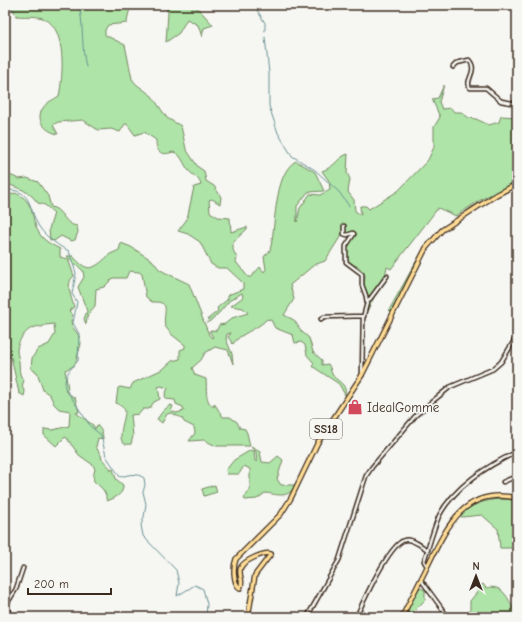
<svg xmlns="http://www.w3.org/2000/svg" width="522" height="622" font-family="'Comic Neue',sans-serif">
<rect width="100%" height="100%" fill="#f6f6f2"/>
<filter id="ink" filterUnits="userSpaceOnUse"><feTurbulence type="fractalNoise" baseFrequency=".025" numOctaves="2"/><feDisplacementMap in="SourceGraphic" scale="8" xChannelSelector="R" yChannelSelector="G"/><feConvolveMatrix kernelMatrix="1 2 1 2 8 2 1 2 1" color-interpolation-filters="sRGB"/></filter>
<g filter="url(#ink)">
<path fill="#aee4a7" stroke="#748762" d="M10,5H149C132,10 130,0 127,23L108,25L105,30V35L125,45L132,79L136,84L152,96L167,118L181,126L186,149L198,167L204,171L206,181L214,186L221,197L220,204L212,199L209,200L210,212L218,217L230,218L231,232L247,227V229L233,242V250L237,258L236,262L248,277H251L260,267L264,272L266,269L264,257C265,254 269,254 270,250C276,230 273,173 296,161L315,172L324,191L308,192L297,206V222L300,208L310,194L320,195L330,190L329,181L322,171C337,166 336,158 348,154L347,173L350,179L348,192L354,200L355,211L361,215L360,206H366L369,209L398,191L428,160L434,147V127L440,117L432,99L438,98L444,85L439,102L442,109L451,108L454,112H461L469,118L476,119L489,125L499,122L501,116L517,117V182L472,207L437,235L423,252L391,312L389,310L418,258L434,237L469,209L513,182L477,202L456,216L438,208L391,269L387,267L385,276L365,315L366,308L370,300L364,285L365,276L358,266H354L346,261L348,245L354,235L352,233L346,235L342,234L325,261L314,265L290,285L294,299L284,315L294,320L302,332L309,338L313,352L322,360V365L328,364C331,368 330,370 332,374C335,381 348,383 345,395L339,384L312,366L314,363L307,355L305,345L301,342L295,343L293,335L275,328L271,320L267,319C257,330 240,333 233,344L228,337L231,333L227,334L226,339L232,354L233,364L228,350L215,347L205,353L201,360L192,368L195,375L206,379C207,388 204,402 214,407V403L223,417H230L237,422L240,428L245,429L247,433L250,446H216L204,440L189,441L195,433L194,427L184,422L182,418L171,413L167,414L162,423L157,419L163,411L170,405L173,406L171,411L176,413L184,411L183,407L176,404L175,400L166,399L165,395L168,388L161,386L158,387L160,399L154,402L149,409H143L139,414L131,415L133,436L131,444C112,448 126,418 125,411C124,407 119,405 116,403L118,388L120,387L130,389L133,383L163,369L172,361L180,359V350L185,348V345L171,334L165,326C162,313 173,301 152,302L146,297L142,274L139,272L129,271L126,278H113L104,287L96,289L95,306L88,314L86,324L84,319L87,311L78,287L84,277L83,271L76,264L75,266L67,256H73C87,273 93,270 108,256C110,253 116,252 119,250L121,243L131,247L153,261L159,269L166,273L189,284L209,335L212,338L213,337L209,331L217,330L219,325L225,324L232,318L248,313L243,308L231,306L243,297L242,293L229,301L219,313L208,323L209,318L218,311L217,308L228,299V295L243,289V283L227,268H218L211,264L200,242L188,234L178,231L187,219L194,187L201,185C199,177 193,176 189,171C183,164 182,154 173,152C162,156 156,153 156,140L144,132L135,135L127,124H125L120,132L111,129L98,130L83,120L58,122L53,125L58,134C47,132 34,121 43,108C47,102 53,100 59,96C63,77 67,30 45,19C36,15 27,17 17,16Z
M165,5H195L213,25L204,28L202,37L198,25L187,19L179,33L166,42L168,13Z
M5,173L19,179L27,178L38,182L48,196L51,207C63,209 64,225 77,226L78,232L75,240L71,241L61,236L54,241L50,240L49,229L54,213L45,205L38,203L32,196L23,190L5,183Z
M15,193C37,201 29,220 41,236C46,242 52,245 60,249V257L68,259L74,276C65,283 71,296 74,307L69,311L73,315C66,328 81,331 81,344C80,348 76,362 74,366L65,370L68,389L65,391L75,398L79,412L76,413L93,425L95,429L97,425C101,430 103,432 103,439L98,438L96,447L102,457L101,458L111,469L109,471L113,469L116,479L123,485C124,494 115,498 107,501C105,498 107,497 105,493C98,480 90,487 95,469L93,465L79,455L66,437L64,438L56,446L44,435V429L53,430L69,426L70,411L59,409L54,404L50,395L43,390L37,372L31,369L32,358L38,349L49,344L55,334L54,324L45,325L42,327C29,324 18,339 17,350C17,355 19,358 19,362C20,369 18,375 24,380L22,387L25,392L24,396L19,393L11,357L5,356V197Z
M251,447L260,452L262,462L270,463L278,456L283,460L277,479L281,485H296C287,500 277,494 265,493L257,499L245,500L244,498L250,490V469L244,466L239,474H227L226,470L234,460L251,450L254,451L255,461L257,462L256,452Z
M215,485L217,492L204,496L202,489Z
M501,499L517,500V548H500L498,529L482,515L462,517L459,515C472,504 485,500 501,499Z
M483,584L486,588C505,583 510,603 517,617H470V601L478,591L476,588Z
M420,588L425,590V600L411,614L406,611L417,589Z"/>
<g fill="none" stroke-linecap="round" stroke-linejoin="round">
<path stroke="#689194" stroke-width="1" d="M79,5C84,25 81,46 86,67
M254,5L265,23V31
M265,37L269,73V106L278,133L292,156L315,170L339,192L349,206
M5,190C34,188 28,211 40,228C45,236 61,248 69,251L76,273L72,294L77,302L73,323L79,334L78,361C69,370 64,376 65,388L91,427L101,435L106,456L120,477C128,475 136,472 144,478L145,485L143,492L146,504L144,517L141,525L143,536L176,570L179,583L177,596L195,585L203,589L207,604L206,617"/>
<g stroke="#3b2a1e" stroke-width="5.5">
<path id="minor" d="M453,67L457,63L469,60C479,71 464,80 470,88H486L501,101L517,104
M344,226V234L347,235L353,233L354,234L346,246V262L362,274V285L366,296L367,303
M321,319L324,317L364,316
M362,375L363,318L367,303L387,276
M503,482L517,476
M427,566L424,561C429,546 433,530 439,516C454,487 488,465 517,452
M421,580L448,617
M359,611C366,596 390,543 405,540C412,538 422,547 428,550
M14,617L5,607L16,589L23,568
M307,617L339,560L366,476L372,467L417,414L450,387L493,369L501,362L517,336"/>
</g>
<g stroke="#3b2a1e" stroke-width="6">
<path id="major" d="M248,617L255,575L271,554C265,551 244,561 241,567C237,574 245,582 240,588C233,584 233,567 236,559L281,514L291,498L318,442L362,375L426,248L442,230L496,195L517,184
M402,617C410,600 420,582 428,565C447,526 465,486 517,498"/>
</g>
<use href="#minor" stroke="#f6f6f2" stroke-width="2.5"/>
<use href="#major" stroke="#ffdd96" stroke-width="3.5"/>
</g>
</g>
<defs>
<g id="shop-bare" transform="scale(1.2)"><path d="M-5-2.5h2.3a2.7 3.5 0 0 1 5.4 0H5L5.5 6h-11ZM-1.5-2.5h3a1.5 2.3 0 0 0-3 0Z" fill="#d1495b" stroke="#f6f6f2" stroke-width="2.5" paint-order="stroke"/></g>
</defs>
<g fill-rule="evenodd">
<use href="#shop-bare" x="355" y="407"/>
</g>
<g text-anchor="middle" dominant-baseline="central" stroke-width="3.5" stroke-linejoin="round" paint-order="stroke">
<rect fill="#f6f6f2" stroke="#73675e" stroke-width="1" x="310" y="419" width="32" height="20" rx="3"/>
<g font-size="12" font-weight="bold" fill="#3b2a1e">
<text x="326" y="429">SS18</text>
</g>
<g font-size="13" fill="#3b2a1e" stroke="#f6f6f2" text-anchor="start">
<text x="367" y="407">IdealGomme</text>
</g>
</g>
<rect width="522" height="622" fill="none" stroke="#f6f6f2" stroke-width="20"/>
<rect x="10" y="10" width="502" height="602" fill="none" stroke="#3b2a1e" stroke-width="1.5" filter="url(#ink)"/>
<g transform="translate(476 576)" stroke="#f6f6f2" stroke-width="3" paint-order="stroke">
<path d="M0-3L7 15L0 10L-7 15Z" fill="#3b2a1e"/>
<text y="-6" font-size="11" font-weight="bold" text-anchor="middle" fill="#3b2a1e">N</text>
</g>
<path d="M28 588v6h83v-6" fill="none" stroke="#3b2a1e" stroke-width="2"/>
<text x="34" y="588" font-size="12" fill="#3b2a1e" stroke="#f6f6f2" stroke-width="3" paint-order="stroke">200 m</text>
</svg>
